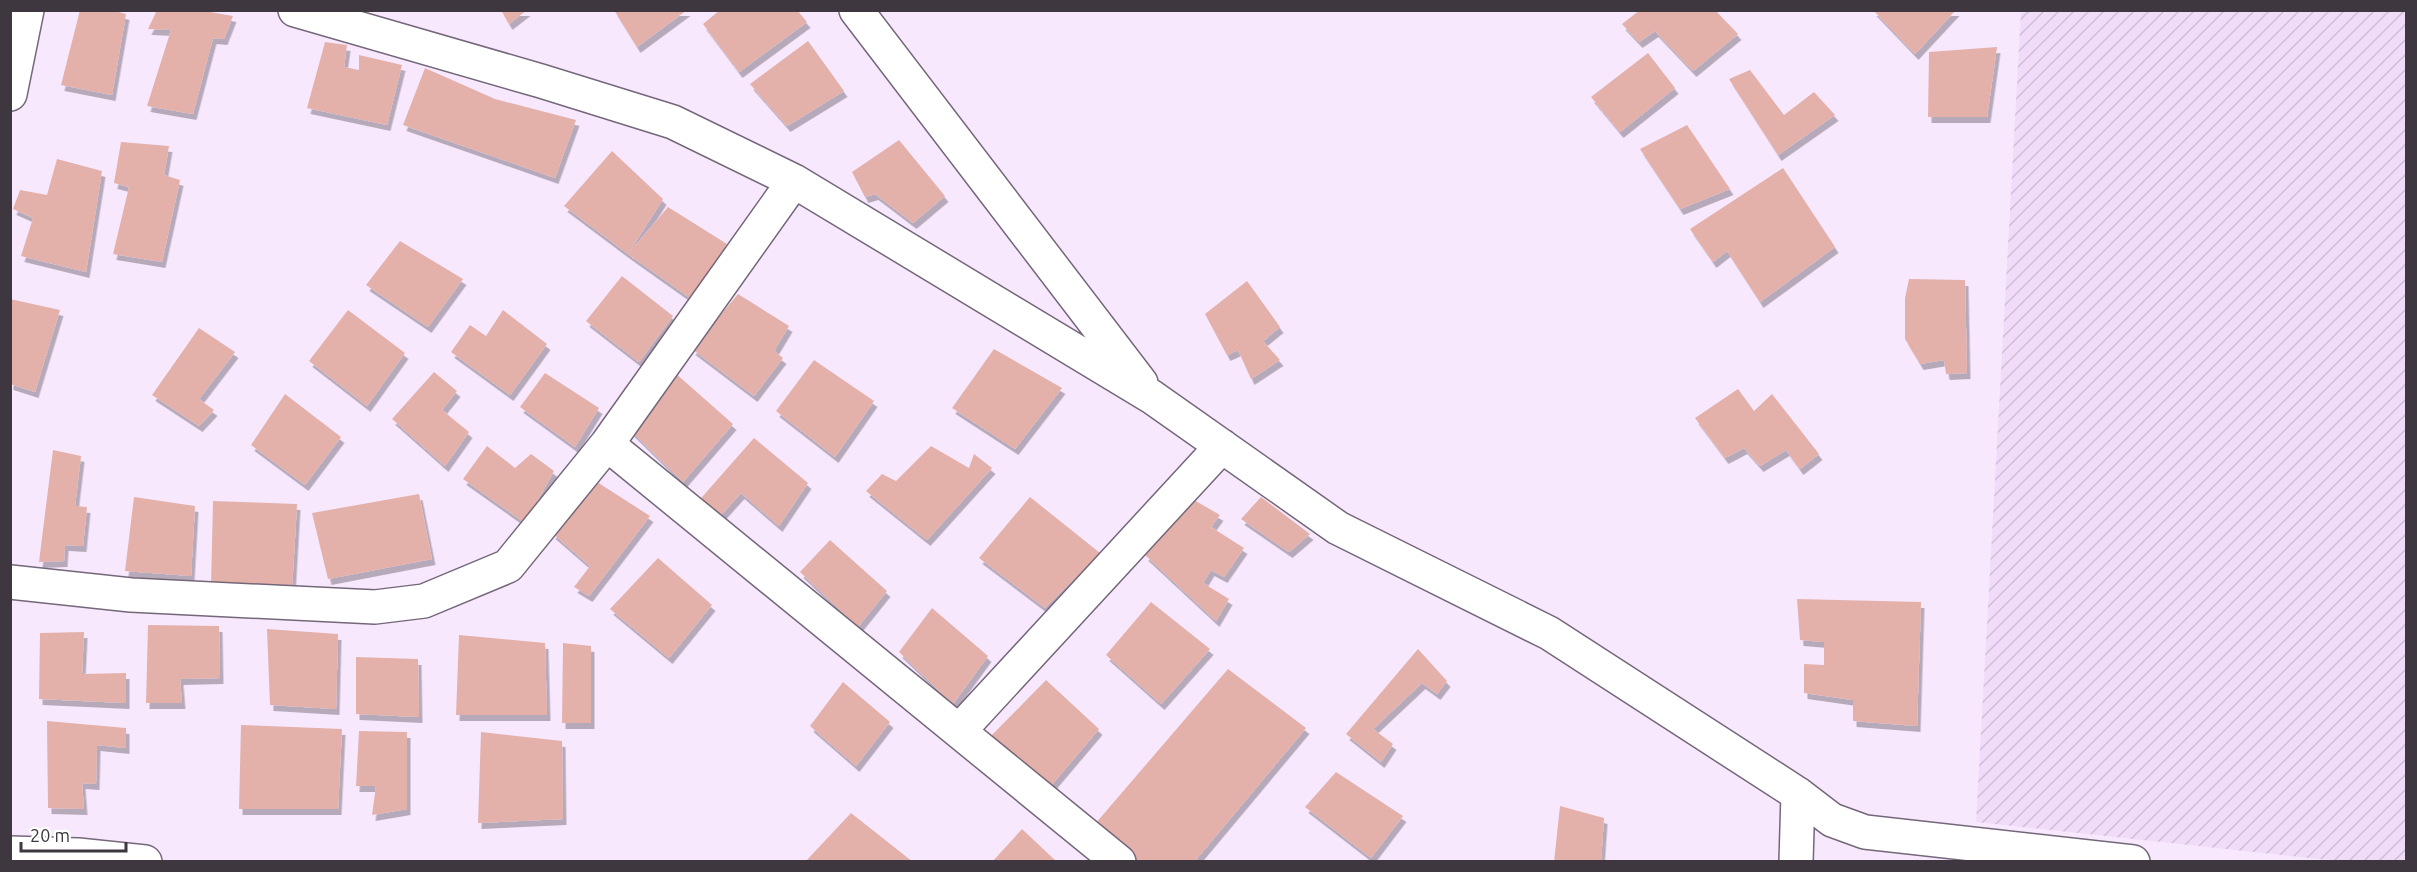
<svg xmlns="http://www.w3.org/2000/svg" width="2417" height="872" font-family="Ubuntu,sans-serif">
<defs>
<pattern id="industrial-furrows" width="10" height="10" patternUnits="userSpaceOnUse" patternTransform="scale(1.5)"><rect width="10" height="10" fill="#f0dcf8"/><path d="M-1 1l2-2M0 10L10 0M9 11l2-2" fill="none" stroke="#cfbdd6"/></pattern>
<filter id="shadow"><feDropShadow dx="3.5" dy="6" stdDeviation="0" flood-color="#0004"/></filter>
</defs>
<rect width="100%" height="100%" fill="#f8e8fe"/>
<path fill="url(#industrial-furrows)" d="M2021,11H2406V861H2337L1976,822Z"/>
<path fill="#e4b1aa" filter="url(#shadow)" d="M80,10H111L126,14L112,95L61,85Z
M157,10H199L233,16L224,39L213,38L193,114L147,106L171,30L148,29Z
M501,10H527L509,24Z
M614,10H687L637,47Z
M720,10H797L807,22L739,72L703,24Z
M1640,10H1715L1738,34L1693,71L1655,31L1639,42L1622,24Z
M1873,10H1956L1915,54Z
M808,41L844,91L787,126L750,84Z
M325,42L347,45L344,67L359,70V55L402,65L387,125L307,108Z
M1997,47L1987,117H1928L1929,52Z
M1648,53L1675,88L1620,132L1591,97Z
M425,68L495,99L576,120L555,178L403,125Z
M1750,70L1784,115L1814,92L1835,115L1778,155L1729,79Z
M1687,125L1730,189L1680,209L1640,149Z
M899,140L945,196L913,223L875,194L865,197L852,172Z
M121,142L169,146L164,175L180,180L162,262L113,254L129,187L114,183Z
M612,151L663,199L628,254L668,207L727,244L690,298L628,254L564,206Z
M57,159L102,171L86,272L21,256L33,218L13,209L20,190L47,195Z
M1783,168L1835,247L1760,302L1727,251L1713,262L1690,229Z
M400,241L463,279L428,327L366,285Z
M622,276L673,316L639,362L586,321Z
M1909,279L1965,280L1967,373L1946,374L1944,360L1920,364L1905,339V298Z
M1247,281L1280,327L1263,341L1280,360L1251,379L1238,350L1227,355L1205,314Z
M738,294L789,326L774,351L783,358L754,396L692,349Z
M10,299L60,310L35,392L10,384Z
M348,310L405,353L367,406L309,361Z
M503,310L547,344L510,395L451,352L470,325L486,336Z
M199,328L235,352L199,399L214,410L199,426L152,395Z
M994,349L1062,388L1015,449L952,408Z
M814,360L874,401L835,457L776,411Z
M434,372L457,391L442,410L469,432L445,466L392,419Z
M674,372L733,424L683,482L626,426Z
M545,373L599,408L575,447L520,407Z
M1738,389L1754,411L1772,394L1819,454L1800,469L1786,450L1760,466L1744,448L1725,458L1695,418Z
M285,394L341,437L305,485L251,445Z
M754,438L808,483L779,526L741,493L714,523L695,505Z
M487,446L515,468L531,454L554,471L525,523L463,479Z
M931,446L969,468L974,454L992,468L927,540L866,491L882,474L896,481Z
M53,450L81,456L75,506L87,507L83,546L65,545L64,561L39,562Z
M594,480L650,516L589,596L574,587L590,566L552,533Z
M419,494L432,559L328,579L312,513Z
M134,497L195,506L191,576L125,571Z
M1030,497L1100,553L1045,608L979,558Z
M1261,497L1310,534L1289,552L1241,519Z
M1194,500L1220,515L1211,527L1244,548L1224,577L1211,570L1203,583L1229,599L1216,621L1145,555Z
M213,501L297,504L292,589L211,585Z
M830,540L887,591L858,627L800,572Z
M658,558L712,605L669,658L610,609Z
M1797,599L1921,602L1917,726L1853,721V700L1804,693V664L1824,665V642L1800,640Z
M1151,602L1210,649L1161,704L1106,655Z
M932,608L988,656L953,704L899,652Z
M148,625L219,626L220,678L180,679L182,703H146Z
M267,629L338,634L336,709L270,705Z
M84,632L82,674L126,673V703L39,699L40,633Z
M459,635L545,643L547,715H456Z
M563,643L591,646V723H562Z
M1418,649L1447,681L1437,694L1422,683L1373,729L1393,744L1381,762L1346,734Z
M356,657L418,659L419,717L356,714Z
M1228,669L1306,728L1194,862H1130L1089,831Z
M1046,680L1099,729L1049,788L990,737Z
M843,682L890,722L856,766L810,726Z
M47,721L126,728V748L97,745L96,784L82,783L84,809L48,808Z
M241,725L342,729L338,809H239Z
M359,731L407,732V809L372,815L376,786H356Z
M481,732L562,741L563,819L478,823Z
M1336,772L1403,816L1371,858L1305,807Z
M1560,806L1604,818L1601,862H1554Z
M851,813L913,862H805Z
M1022,829L1057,862H992Z"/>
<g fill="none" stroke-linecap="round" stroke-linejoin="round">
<g stroke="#74677a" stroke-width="36">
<path id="minor" d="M295,10L541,81L673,122L794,181L1152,397L1338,528L1549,633L1798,794L1832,820L1865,832L2133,862
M856,10L1141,383
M10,94L27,10
M607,444L1119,862
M10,582L131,595L375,607L424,601L508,566L607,444L794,181
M959,731L1222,446
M10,853L78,855L145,862
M1796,862L1798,794"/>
</g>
<use href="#minor" stroke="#fff" stroke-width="33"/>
</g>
<rect width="2417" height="872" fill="none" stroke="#3e3740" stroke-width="24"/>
<path d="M21 842v9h105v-9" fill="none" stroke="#3e3740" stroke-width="3"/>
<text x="30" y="842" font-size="18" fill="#3e3740" stroke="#ffffff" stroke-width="4.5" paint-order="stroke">20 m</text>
</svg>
